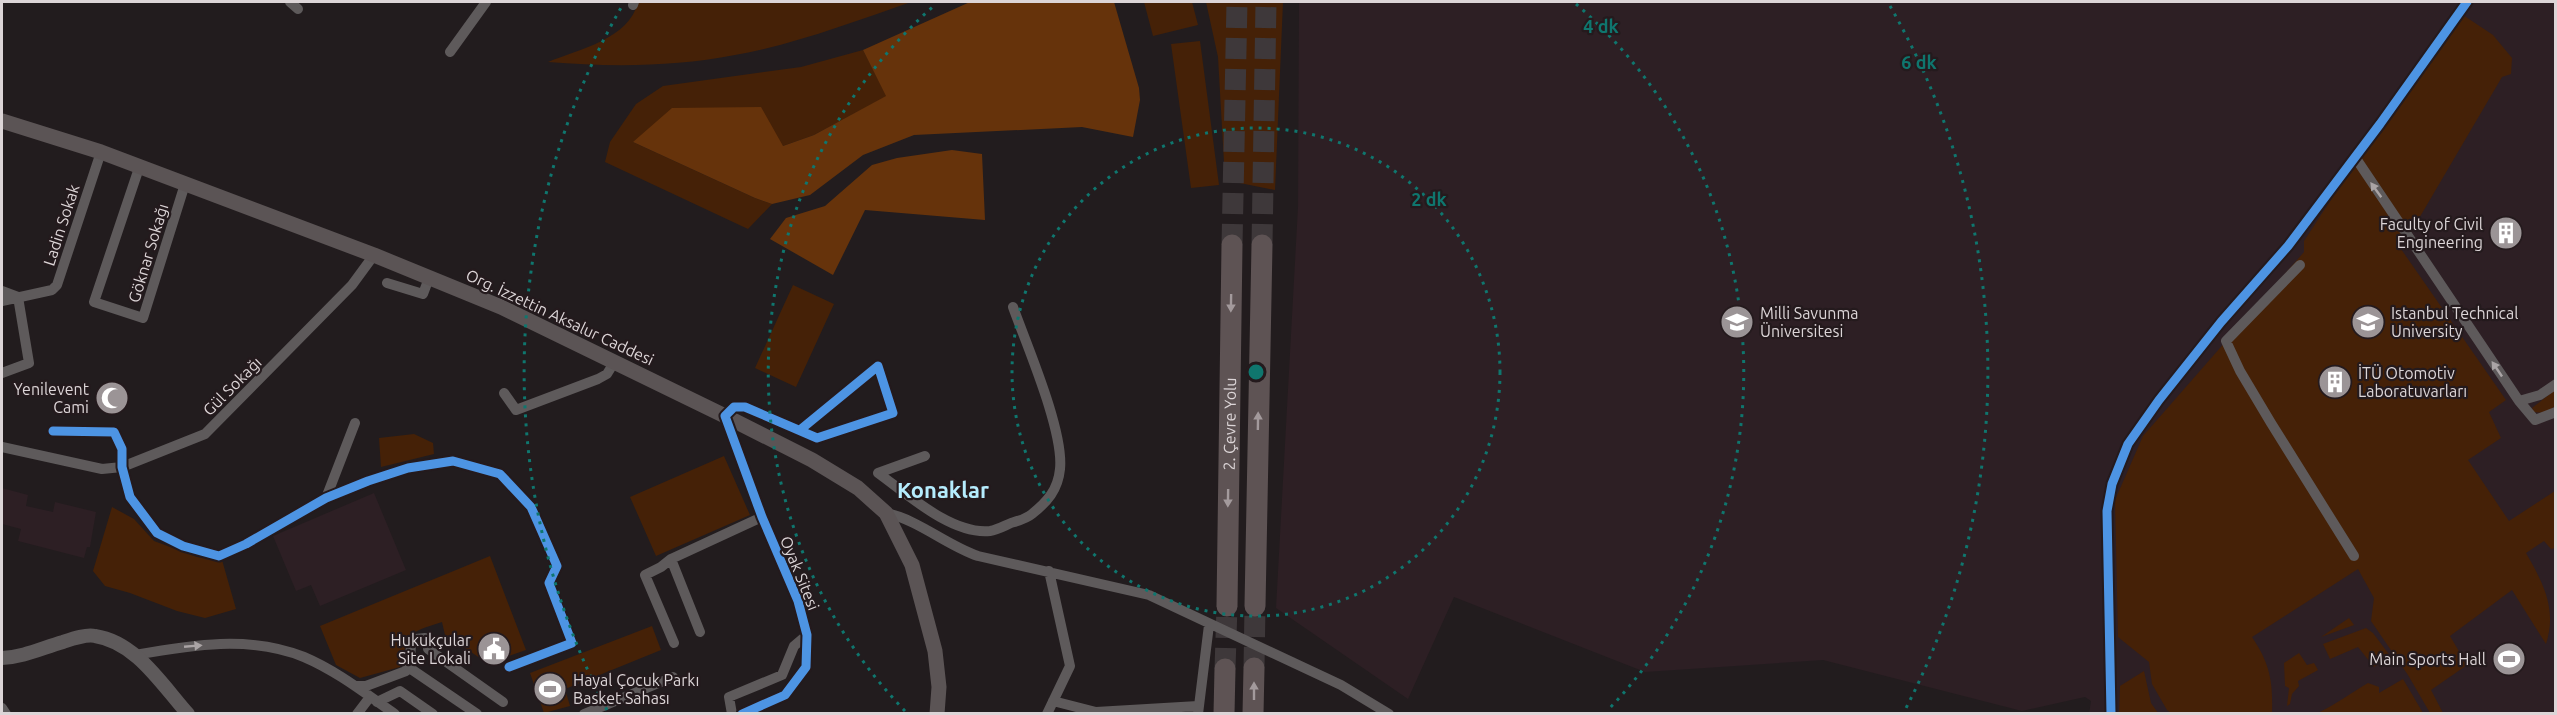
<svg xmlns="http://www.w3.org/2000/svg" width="2557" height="715" font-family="Ubuntu,sans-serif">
<rect width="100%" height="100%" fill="#221c1e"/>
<path fill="#2d1f24" d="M1299,2H2555V713L2089,714L2091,701L2085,697L2022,711L1823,660L1645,672L1454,597L1408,699L1276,608L1298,207Z
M2,488L28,495L26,506L53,512L55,502L96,512L90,547H87L84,558L18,541L21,529L2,524Z
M374,493L406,570L320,606L311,585L296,591L273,536Z"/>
<path fill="#452107" d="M638,2H911C853,22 796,44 735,55C673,67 611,67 548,62C580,49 629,39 638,2Z
M1144,2H1192L1198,25L1153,36Z
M1206,2H1283L1275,190L1225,180L1218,57Z
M2463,15L2493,35L2512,58L2511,74L2502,77L2401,249L2506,400L2489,412L2501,438L2468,460L2509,521L2555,491V548L2551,549L2544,541L2526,553C2544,584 2557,610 2546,644L2512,590L2450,636L2467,665L2431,690L2443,713H2430L2408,675L2371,621L2374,598L2358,569L2252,637C2270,664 2273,681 2272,713H2171L2167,710L2152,684L2149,662L2118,637L2115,500L2143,436L2304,252V241L2349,172Z
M1200,41L1219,185L1191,188L1171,44Z
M863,50L887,96L814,135L783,146L633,142L755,198L772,204L748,229L605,162L610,142L636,104L663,86L801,67Z
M793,285L834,304L796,387L755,368Z
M2555,390V406L2546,413L2534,412L2532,408Z
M414,434L433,443L434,454L381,467L379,438Z
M724,456L750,515L656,556L630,497Z
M112,507L134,519L154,541L197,557L222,560L236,609L205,618L177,611L130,593L105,586L93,571Z
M490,556L526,650L506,657L497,637L483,642L488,655L483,660L445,635L442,622C407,633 409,632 400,667L360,678L336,665L320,626Z
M2349,618L2354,625L2321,637Z
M652,626L661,650L565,689L570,706L544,713L530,673Z
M2366,628L2373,633L2391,657L2374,667L2358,647L2330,659L2323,644Z
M2299,653L2307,665L2314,663L2318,670L2298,681L2299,686L2292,694L2290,704L2287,706L2289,688L2285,686L2284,663Z
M2144,671L2151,703L2158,713H2119L2120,686Z
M2403,679L2423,713H2318C2336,704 2351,693 2368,683L2379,687V693Z"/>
<path fill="#66330b" d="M970,2H1114L1139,88L1140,100L1133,137L1082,127L914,135L863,155L810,195L772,204L755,198L633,142L672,108L761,107L783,146L814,135L886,96L863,50Z
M952,150L982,154L985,220L865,210L833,275L770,239L786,218L825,206L872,165L897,158Z"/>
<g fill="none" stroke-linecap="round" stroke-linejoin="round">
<path stroke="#3e383a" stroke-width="21" stroke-dasharray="21 10" stroke-linecap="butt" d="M1232,245L1237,2
M1262,245L1266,2
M1254,668L1255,606
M1225,669L1227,606"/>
<path stroke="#5e5a5b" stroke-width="10" d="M290,2L298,9
M633,5L634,2
M450,52L486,2
M2355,157L2519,401L2540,395L2556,384
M139,168L94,302L143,318L185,184
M2300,265L2226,341L2240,371L2271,423L2354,556
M387,283L423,294L429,278
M2,291L18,297
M2,301L52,290L57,285L101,152
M2,373L29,363L18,297
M504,393L516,410L598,379L607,374L615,361
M2519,401L2535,420L2556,412
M53,431L114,432L122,449V467L130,497L157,533L183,546L219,556L246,544L326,498L368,481L408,468L453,461L500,474L531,507L557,566L549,583L572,643L509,667
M2,447L102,469L122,467L205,434L352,285L374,255
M925,456L878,473C907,494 952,535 990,531C997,530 1004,526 1011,523C1018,521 1026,519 1032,514C1047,502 1058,490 1060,469C1064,431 1027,346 1013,307
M326,498L355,423
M886,513C919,520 946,545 978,556L1149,595L1341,685L1389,714
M671,559L700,632
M674,643L645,575L661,567L671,559L762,517
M135,655C192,645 249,635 304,657C337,671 366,694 395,714
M408,667L477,714
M356,686H366L406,671L410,661L411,644L416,639L425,638L428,640V649L503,702
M1053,701L1096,712L1198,706
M377,702L400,691L433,714
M2,708L6,714
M357,714L370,697
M584,714L673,677
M732,714L729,697L782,675L794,646L807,635
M742,714L785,695L806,667L807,635L798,601L762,517L725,416L734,407H745L817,438L893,413L878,366L800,430
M1047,714L1070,666L1049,571
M1198,714L1209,625
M2111,714L2107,511L2112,484L2128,444L2159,400L2221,322L2288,246L2380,124L2467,2"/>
<path stroke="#5e5a5b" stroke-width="14" d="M2,658C24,657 42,648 63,642C72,639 86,634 95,636C136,642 162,685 188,714"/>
<path stroke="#5b5455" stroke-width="15" d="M2,121L101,152L374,255L501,307L725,416L812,460L858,488L886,513L912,565L935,651L939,687L937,714"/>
<g stroke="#5e5354" stroke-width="21">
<path id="s1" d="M1227,606L1232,245"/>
<path d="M1255,606L1262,245"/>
<path d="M1224,714L1225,669"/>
<path d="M1253,714L1254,668"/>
</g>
<g stroke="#241a1d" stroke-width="13">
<path id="cycleway" d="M53,431L114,432L122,449V467L130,497L157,533L183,546L219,556L246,544L326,498L368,481L408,468L453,461L500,474L531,507L557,566L549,583L572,643L509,667
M742,714L785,695L806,667L807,635L798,601L762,517L725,416L734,407H745L817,438L893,413L878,366L800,430
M2111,714L2107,511L2112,484L2128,444L2159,400L2221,322L2288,246L2380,124L2467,2"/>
</g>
<use href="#cycleway" stroke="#4d94e3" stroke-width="9"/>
</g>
<defs><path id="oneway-solid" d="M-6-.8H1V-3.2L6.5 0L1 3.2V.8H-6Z" transform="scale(1.5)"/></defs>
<g fill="#aaa4a5">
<use href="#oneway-solid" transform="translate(2376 190) rotate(-126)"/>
<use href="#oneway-solid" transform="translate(2497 369) rotate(-124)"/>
<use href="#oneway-solid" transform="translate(193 646) rotate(-5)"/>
</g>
<g fill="#a39a9c">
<use href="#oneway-solid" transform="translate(1231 303) rotate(91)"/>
<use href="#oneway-solid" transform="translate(1258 421) rotate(-89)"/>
<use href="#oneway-solid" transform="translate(1228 498) rotate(91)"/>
<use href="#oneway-solid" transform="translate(1254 691) rotate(-90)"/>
</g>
<g fill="none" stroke="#0f766e" stroke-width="3" stroke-dasharray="3 6">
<circle cx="1256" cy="372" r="244"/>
<path d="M905 711A488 488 0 0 1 936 4M1576 4A488 488 0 0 1 1607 711"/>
<path d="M607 710A732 732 0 0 1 622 6M1890 6A732 732 0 0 1 1905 710"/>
</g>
<defs>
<g id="building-disc" transform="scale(1.725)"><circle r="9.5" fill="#9b9496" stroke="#241a1d"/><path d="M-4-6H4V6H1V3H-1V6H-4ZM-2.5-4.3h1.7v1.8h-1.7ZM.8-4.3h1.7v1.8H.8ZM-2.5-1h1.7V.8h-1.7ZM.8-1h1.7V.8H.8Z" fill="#fff"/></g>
<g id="university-disc" transform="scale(1.725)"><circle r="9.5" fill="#9b9496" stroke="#241a1d"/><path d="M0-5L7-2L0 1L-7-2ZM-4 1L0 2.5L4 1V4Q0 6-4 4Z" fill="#fff"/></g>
<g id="mosque-disc" transform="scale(1.725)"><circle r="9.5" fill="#9b9496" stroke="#241a1d"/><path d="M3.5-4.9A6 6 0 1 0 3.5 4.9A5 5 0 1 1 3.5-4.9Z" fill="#fff"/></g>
<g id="civic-disc" transform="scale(1.725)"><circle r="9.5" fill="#9b9496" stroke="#241a1d"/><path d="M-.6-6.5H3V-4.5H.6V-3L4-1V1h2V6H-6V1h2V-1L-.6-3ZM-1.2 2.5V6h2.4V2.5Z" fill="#fff"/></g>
<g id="stadium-disc" transform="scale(1.725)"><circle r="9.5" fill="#9b9496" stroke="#241a1d"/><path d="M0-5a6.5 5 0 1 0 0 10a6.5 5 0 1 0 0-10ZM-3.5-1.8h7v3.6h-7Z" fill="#fff"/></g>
</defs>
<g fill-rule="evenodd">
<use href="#building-disc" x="2506" y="233"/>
<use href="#university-disc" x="1737" y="322"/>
<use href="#university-disc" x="2368" y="322"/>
<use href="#building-disc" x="2335" y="382"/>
<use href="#mosque-disc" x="112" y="398"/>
<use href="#civic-disc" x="494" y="649"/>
<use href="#stadium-disc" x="2509" y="659"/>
<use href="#stadium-disc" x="550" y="689"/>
</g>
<g text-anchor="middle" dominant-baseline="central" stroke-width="4.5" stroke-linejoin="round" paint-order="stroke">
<g font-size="16" fill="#dcd5d7" stroke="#241a1d" text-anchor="end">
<text x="2483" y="224">Faculty of Civil<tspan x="2483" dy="18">Engineering</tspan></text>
<text x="1760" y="313" text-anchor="start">Milli Savunma<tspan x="1760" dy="18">Üniversitesi</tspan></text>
<text x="2391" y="313" text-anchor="start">Istanbul Technical<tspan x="2391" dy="18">University</tspan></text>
<text x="2358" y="373" text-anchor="start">İTÜ Otomotiv<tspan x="2358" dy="18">Laboratuvarları</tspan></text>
<text x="89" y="389">Yenilevent<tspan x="89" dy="18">Cami</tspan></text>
<text x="471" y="640">Hukukçular<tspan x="471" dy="18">Site Lokali</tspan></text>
<text x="2486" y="659">Main Sports Hall</text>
<text x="573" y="680" text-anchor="start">Hayal Çocuk Parkı<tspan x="573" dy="18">Basket Sahası</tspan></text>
</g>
<g font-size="16" fill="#dcd5d7" stroke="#241a1d">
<text transform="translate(61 225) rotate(-72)">Ladin Sokak</text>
<text transform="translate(148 253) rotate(-73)">Göknar Sokağı</text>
<text transform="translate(560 317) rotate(25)">Org. İzzettin Aksalur Caddesi</text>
<text transform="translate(232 386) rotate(-45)">Gül Sokağı</text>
<text stroke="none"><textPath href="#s1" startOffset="182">2. Çevre Yolu</textPath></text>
<text transform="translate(800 573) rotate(68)">Oyak Sitesi</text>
</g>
<g font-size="22" font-weight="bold" fill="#b5ecfd" stroke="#241a1d">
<text x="943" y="489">Konaklar</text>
</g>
</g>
<circle cx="1256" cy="372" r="9" fill="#0f766e" stroke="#241a1d" stroke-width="3"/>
<g font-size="18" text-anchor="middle" font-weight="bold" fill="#0f766e" stroke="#241a1d" stroke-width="4.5" stroke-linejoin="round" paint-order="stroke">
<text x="1601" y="33">4 dk</text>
<text x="1919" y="69">6 dk</text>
<text x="1429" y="206">2 dk</text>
</g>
<rect width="2557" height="715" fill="none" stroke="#dcd5d7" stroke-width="6"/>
</svg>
